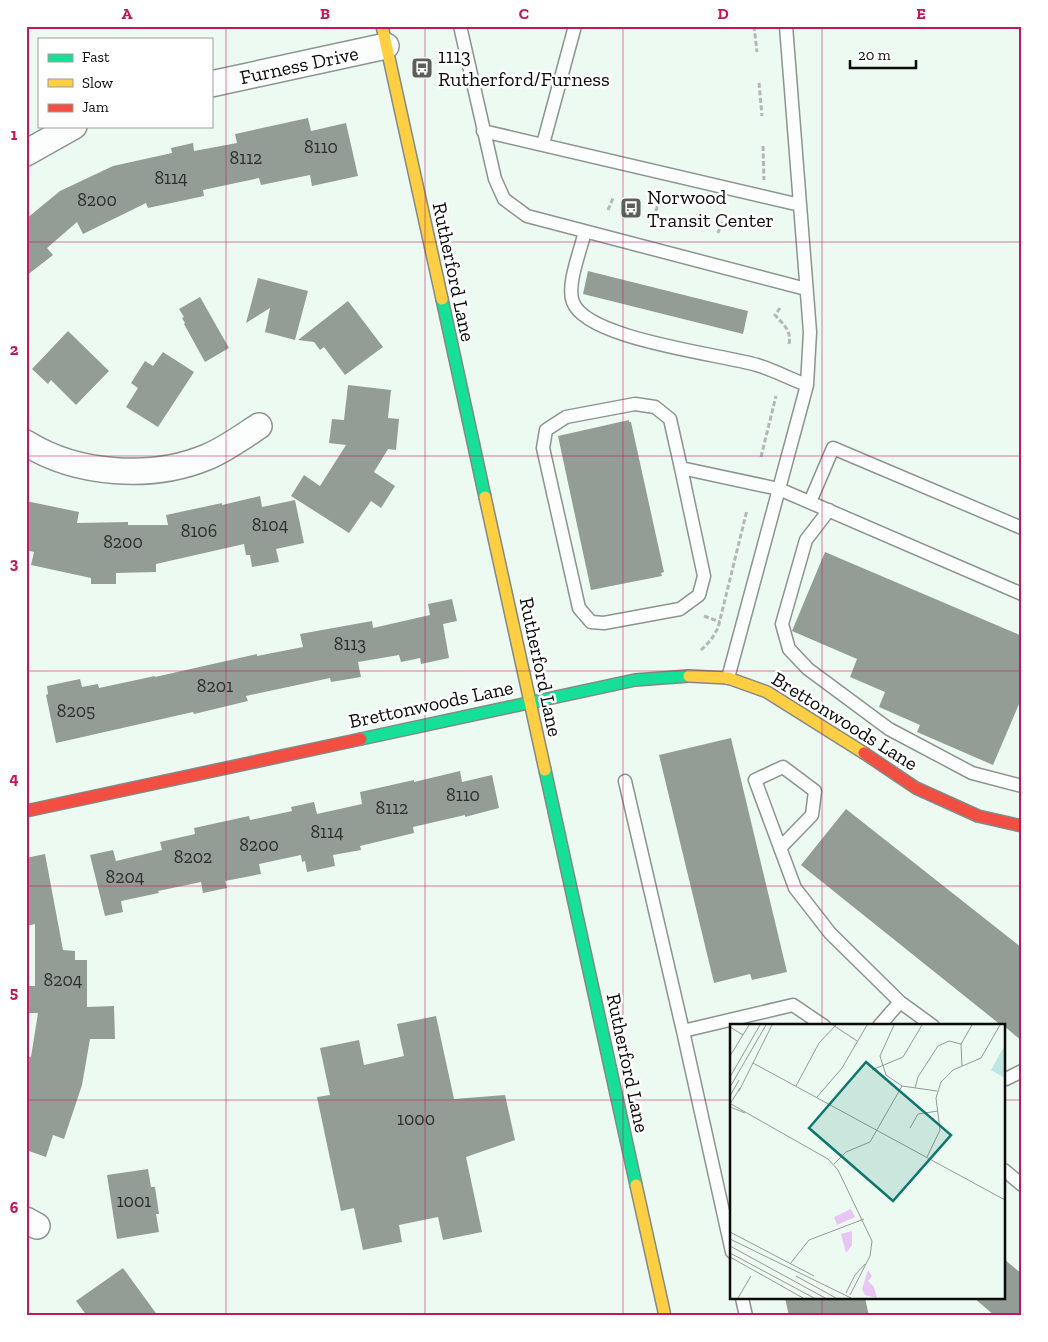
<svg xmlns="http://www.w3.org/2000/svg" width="1048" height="1342" font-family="'Zilla Slab',serif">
<rect width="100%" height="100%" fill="#edfaf1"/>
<path fill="#949c96" d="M308,118L311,131L346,123L358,176L312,186L310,175L261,185L259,178L203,190L204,196L148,208L146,203L83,234L77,222L47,248L53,255L26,276V219L60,191L113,166L172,153L171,148L193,143L194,151L237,143L235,134Z
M588,271L748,311L743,334L583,294Z
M258,278L308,291L295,340L265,332L270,308L246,323Z
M200,297L229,348L205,362L184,324L185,323L182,318L184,317L179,309Z
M348,301L383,347L345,375L324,347L320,350L314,342L298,340Z
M68,331L109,371L76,405L51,380L48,384L32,369Z
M163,352L194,372L158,427L126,407L138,388L131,383L145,361L153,366Z
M348,385L391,390L388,418L399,419L396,450L388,449L374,472L395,486L381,508L371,501L349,533L291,496L304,475L320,486L346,445L329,443L332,419L344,420Z
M629,420V422H631L664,572L661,573L662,576L591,590L558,436Z
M260,496L262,507L295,500L304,543L276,549L279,562L252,567L250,555H246L244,544L156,564V572L116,573V584H91V578L31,565L34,552L26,550V501L79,512L77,523L128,522V525H168L166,515L222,503V505Z
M825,552L1022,636V697L993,765L917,732L920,725L879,707L885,692L850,677L857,659L792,631Z
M452,599L457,621L443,624L449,658L421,664L420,658L401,662L399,655L358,662L361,677L331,682L330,678L246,696L248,701L194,714L193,712L56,743L46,695L48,694L47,686L80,679L82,687L98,684L99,688L155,676V677L257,654V656L303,647L300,634L372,621L373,628L430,615L428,604Z
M731,738L787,972L752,980L750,974L714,983L659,755Z
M460,771L462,782L492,775L499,808L465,817V815L413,827L414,833L360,846L361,850L333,855L335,866L307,872L305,861L302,862L301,855L259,864L261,874L225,881L227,888L203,893L201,882L158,891L159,893L121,901L123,912L105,916L90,855L113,850L116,861L162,850L160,842L195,834L194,828L249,816L250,820L292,811L291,807L314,802L317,814L362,804L360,792L414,780V782Z
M846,809L1022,948V1041L1004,1026H1002L801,865Z
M45,854L63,950L75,951V960H87V1007L114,1006L115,1039H90L82,1085L64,1139L53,1135L46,1157L26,1150V1056L31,1057L38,1013H26V986H35V924L26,926V858Z
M436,1016L454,1099L505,1095L515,1140L466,1157L482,1232L443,1240L438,1217L399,1225L402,1242L363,1250L354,1208L341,1211L317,1097L330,1095L320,1048L359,1040L364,1065L404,1056L397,1024Z
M148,1169L151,1187H155L159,1214H156L159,1232L117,1239L107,1175Z
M1004,1259L1022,1274V1316H995L974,1298H1004Z
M123,1268L158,1316H87L76,1301Z
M785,1298H865L869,1316H789Z"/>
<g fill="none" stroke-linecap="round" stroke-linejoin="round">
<g stroke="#8d938f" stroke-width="15">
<path id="lane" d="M460,26L495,179L504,199L527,216L806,289
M483,131L800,205
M543,144L575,26
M585,231C581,250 566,285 573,302C586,339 719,354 757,365C774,370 790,379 807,385
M681,468L670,419L655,407L635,404L566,417L546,430L543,448L579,608L591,622L604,623L680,609L699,595L704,576L681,468L779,489L1022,594
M810,502L833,448L1022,528
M829,510L806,540L782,624L789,649L808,669L889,729L972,773L1022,786
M728,678L807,385L810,332L786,26
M625,781L683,1031L793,1005L824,1026
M780,848L812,815L815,791L783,767L755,780L795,888L830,933L900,1002
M879,1026L900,1002L933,1026
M683,1031L732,1252
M1004,1078L1006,1079L1022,1071
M1004,1170L1022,1185
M742,1298L746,1316"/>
</g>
<g stroke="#8d938f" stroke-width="28">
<path id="street" d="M211,84L386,46
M26,153L74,126
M26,443C77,475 152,480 207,457C226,449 242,437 259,426
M26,1220L37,1226"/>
</g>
<g stroke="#838985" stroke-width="14">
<path id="fast" d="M442,299L485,497
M361,739L635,680L689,676
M545,770L636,1185"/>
</g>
<g stroke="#838985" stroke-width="14">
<path id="slow" d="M382,26L442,299
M485,497L545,770
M689,676L728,678L767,692L864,753
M636,1185L665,1316"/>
</g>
<g stroke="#838985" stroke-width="14">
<path id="jam" d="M864,753L916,788L978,816L1022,826
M26,811L361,739"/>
</g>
<path stroke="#b5b7b6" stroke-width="3" stroke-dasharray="5 2.5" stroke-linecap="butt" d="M754,26L757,52
M759,83L762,116
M763,146L764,180
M608,210L613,198
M653,218L658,205
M718,233L722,222
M780,308L775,315C783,324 792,331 789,344
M761,457L776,396
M704,616L720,622
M701,650L711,640L718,628L747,510"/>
<use href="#lane" stroke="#fcfefd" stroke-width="12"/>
<use href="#street" stroke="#fcfefd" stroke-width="25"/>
<use href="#fast" stroke="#16e098" stroke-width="11"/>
<use href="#slow" stroke="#ffcf43" stroke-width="11"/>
<use href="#jam" stroke="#f24e42" stroke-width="11"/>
</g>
<path fill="none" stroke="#c2185b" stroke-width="1" stroke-opacity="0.55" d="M226,26V1316M425,26V1316M623,26V1316M822,26V1026M26,242H1022M26,456H1022M26,671H1022M26,886H1022M26,1100H732M1004,1100H1022M822,1298V1316"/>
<defs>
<g id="bus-square" transform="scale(1.125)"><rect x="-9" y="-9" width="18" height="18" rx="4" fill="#5a5f5c" stroke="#fff"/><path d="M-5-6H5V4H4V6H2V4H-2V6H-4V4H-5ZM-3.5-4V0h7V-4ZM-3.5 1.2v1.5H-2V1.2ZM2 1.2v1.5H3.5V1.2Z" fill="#fff"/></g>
</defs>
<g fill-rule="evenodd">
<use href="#bus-square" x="422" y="68"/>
<use href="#bus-square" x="631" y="208"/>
</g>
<g text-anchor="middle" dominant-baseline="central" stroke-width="5" stroke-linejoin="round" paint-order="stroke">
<g font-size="18" fill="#2d2f2e">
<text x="321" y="147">8110</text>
<text x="246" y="158">8112</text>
<text x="171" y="178">8114</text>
<text x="97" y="200">8200</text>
<text x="270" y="525">8104</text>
<text x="199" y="531">8106</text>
<text x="123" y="542">8200</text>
<text x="350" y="644">8113</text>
<text x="215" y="686">8201</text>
<text x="76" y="711">8205</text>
<text x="463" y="795">8110</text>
<text x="392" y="808">8112</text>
<text x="327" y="832">8114</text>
<text x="259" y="845">8200</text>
<text x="193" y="857">8202</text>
<text x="125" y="877">8204</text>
<text x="63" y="980">8204</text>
<text x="416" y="1119">1000</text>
<text x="134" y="1201">1001</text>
</g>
<g font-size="20" fill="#0b0b0b" stroke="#fff" text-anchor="start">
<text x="438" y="56">1113<tspan x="438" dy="23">Rutherford/Furness</tspan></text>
<text x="647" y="197">Norwood<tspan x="647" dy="23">Transit Center</tspan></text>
</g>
<g font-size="20" fill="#0b0b0b" stroke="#fff">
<text transform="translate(299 65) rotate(-12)">Furness Drive</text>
<text transform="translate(454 272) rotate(78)">Rutherford Lane</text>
<text transform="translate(541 667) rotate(78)">Rutherford Lane</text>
<text transform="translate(431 704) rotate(-12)">Brettonwoods Lane</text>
<text transform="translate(845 721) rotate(32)">Brettonwoods Lane</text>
<text transform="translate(628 1063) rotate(78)">Rutherford Lane</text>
</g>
</g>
<g transform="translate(730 1024)">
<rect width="275" height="275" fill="#edfaf1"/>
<path d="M275,21V54L261,46Z" fill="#bce7e3"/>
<path d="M121,185L125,193L107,201L104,193ZM122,207V221L116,229L111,210ZM138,246L142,252L138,257L144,263L147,274L135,271L132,265Z" fill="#e9c5f4"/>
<path fill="none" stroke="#939a95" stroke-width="1" d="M103,1L127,17M164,1L150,32L156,51L172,62L207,67M0,3L13,11M0,32L19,1M23,39L275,176M232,42L231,20L242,1M142,46L173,33L192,1M0,53L30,1M66,62L89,19L106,1M0,63L36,1M185,64L188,53L208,22L219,17L231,20M9,67L42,1M0,72L9,56M87,73L112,44L137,1M0,80L10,64M1,80L98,135L108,146L142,217L140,232L120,271M0,83L15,89M180,104L188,90L208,87M197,133L210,106L206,74L211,58L223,46L251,34L270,1M104,140L116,128L140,118L172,62M0,208L84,252M0,215L121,274M0,222L95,274M0,229L84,274M0,233L73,274M60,240L79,216L134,195M66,252L106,274M116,269L125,251L135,240M8,274L21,252"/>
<path fill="#0f766e" fill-opacity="0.15" stroke="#0f766e" stroke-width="2.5" d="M136,38L221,111L163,177L79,104Z"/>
<rect width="275" height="275" fill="none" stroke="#0b0b0b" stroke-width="2.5"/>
</g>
<rect width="1048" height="1342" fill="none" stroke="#ffffff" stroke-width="55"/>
<rect x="38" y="38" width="175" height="90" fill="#ffffff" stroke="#9d9d9d"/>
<rect x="48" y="54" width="25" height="8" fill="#16e098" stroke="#9d9d9d"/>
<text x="82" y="62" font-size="15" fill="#0b0b0b">Fast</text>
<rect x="48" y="79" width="25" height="8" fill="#ffcf43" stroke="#9d9d9d"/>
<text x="82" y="88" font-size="15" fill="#0b0b0b">Slow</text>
<rect x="48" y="104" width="25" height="8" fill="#f24e42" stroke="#9d9d9d"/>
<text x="82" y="112" font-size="15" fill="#0b0b0b">Jam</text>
<path d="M850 60v8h66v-8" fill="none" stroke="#0b0b0b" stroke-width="2.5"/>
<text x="858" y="60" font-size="15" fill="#0b0b0b" stroke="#ffffff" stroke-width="4" paint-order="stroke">20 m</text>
<rect x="28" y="28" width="992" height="1286" fill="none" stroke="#c2185b" stroke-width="2"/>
<g font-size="16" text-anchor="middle" font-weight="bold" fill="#c2185b">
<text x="127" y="19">A</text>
<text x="325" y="19">B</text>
<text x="524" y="19">C</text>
<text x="723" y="19">D</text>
<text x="921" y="19">E</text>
<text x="14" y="140">1</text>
<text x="14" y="355">2</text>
<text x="14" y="569">3</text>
<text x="14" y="784">4</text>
<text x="14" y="998">5</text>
<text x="14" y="1213">6</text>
</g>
</svg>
